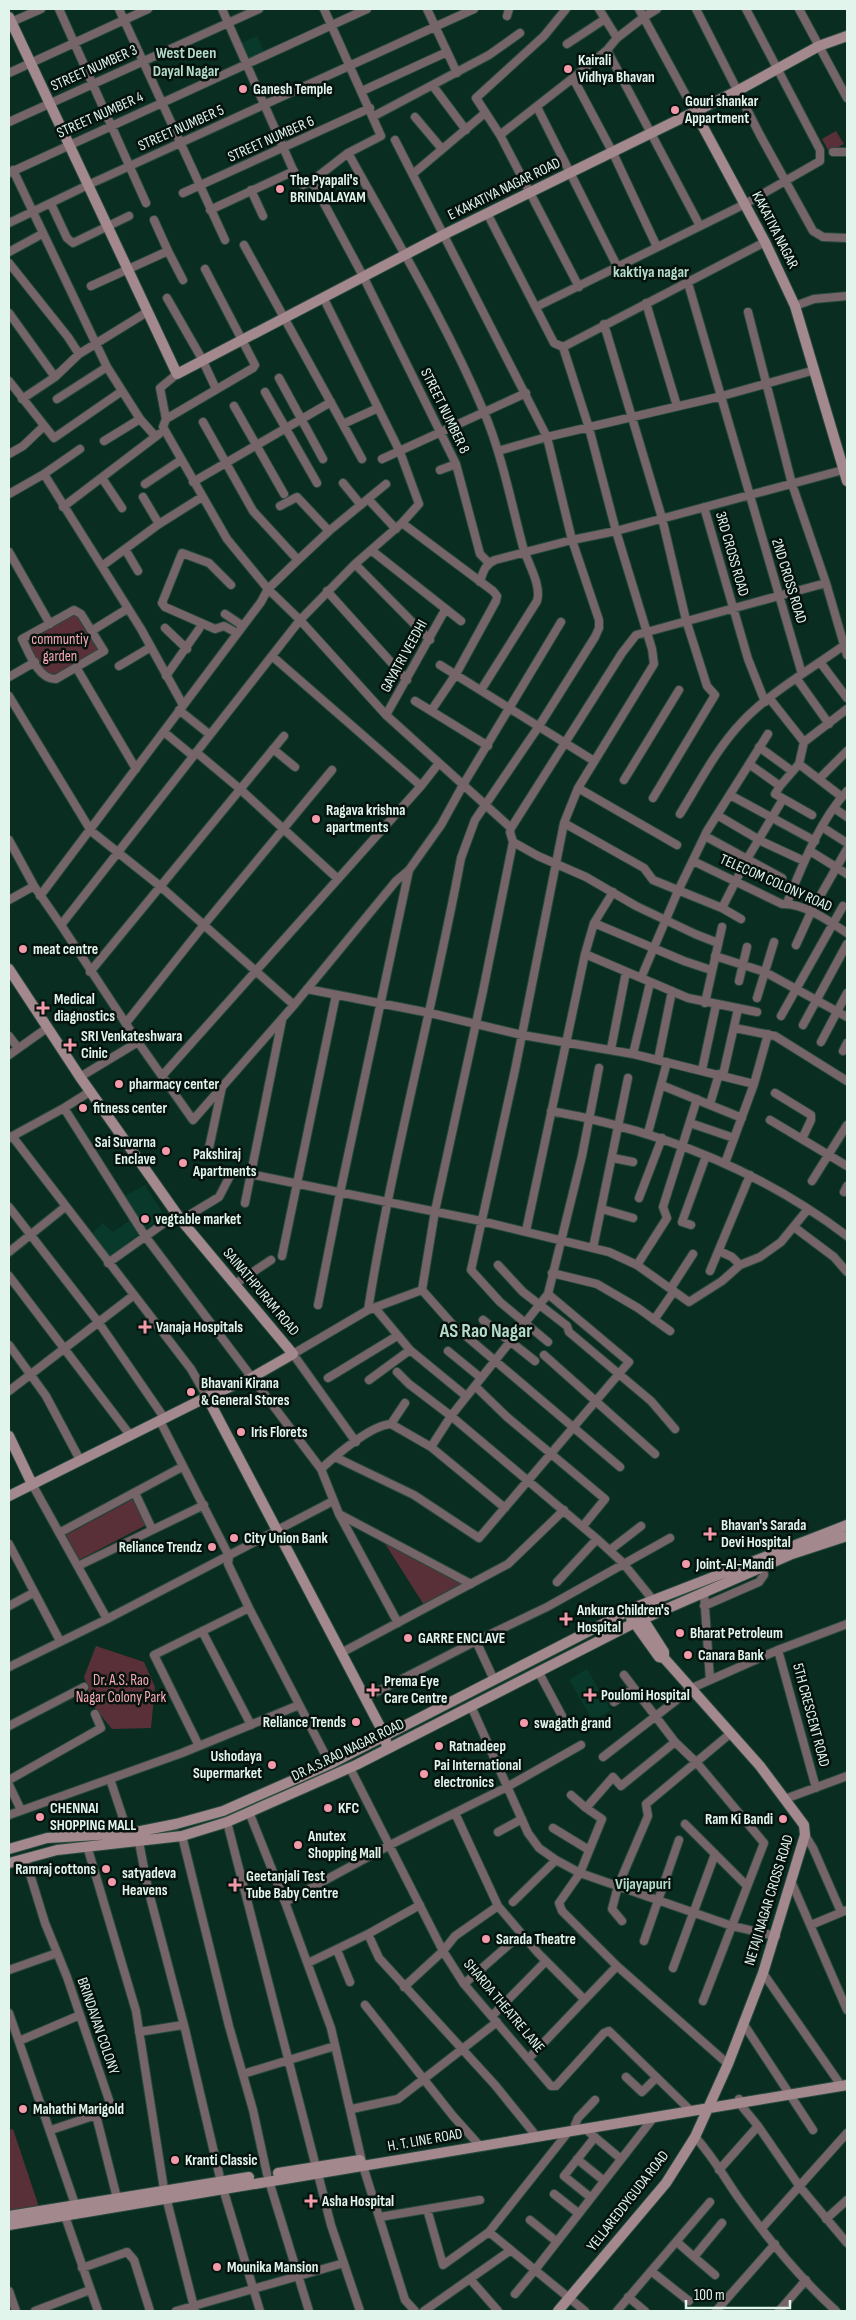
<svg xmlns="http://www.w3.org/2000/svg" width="856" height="2320" font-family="'Sofia Sans Condensed',sans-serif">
<rect width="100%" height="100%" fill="#092d21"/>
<path fill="#08392b" d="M257,36L265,53L247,61L239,44Z
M145,1185L164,1215L109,1257L90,1235L103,1223L113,1232L136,1216L124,1196Z
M587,1669L611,1710L593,1721L569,1680Z"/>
<path fill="#593038" d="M836,131L844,144L829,152L822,139Z
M76,610L103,649L50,679L22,639Z
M133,1499L146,1525L79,1560L66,1535Z
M382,1539L464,1583L424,1605Z
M96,1646L144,1662L155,1687L151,1728L112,1729L93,1706L84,1677Z
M13,2129L39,2207L9,2212V2130Z"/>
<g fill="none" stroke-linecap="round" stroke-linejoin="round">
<g stroke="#27493e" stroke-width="10">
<path id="street" d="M59,9L146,203
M119,9L225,240
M222,9L298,181L303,185L312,181L348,153L381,136L324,9
M427,9L457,73
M566,9L544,36L476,98L500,135L579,287
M599,9L617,38
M639,9L695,112
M696,9L760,135L813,231L823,237L847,238
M799,9L847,98
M507,16L509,9
M9,23L41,9
M567,44L605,19
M607,50L700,226
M9,73L148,9
M573,78L613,153L657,247
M433,86L466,130
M362,91L447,52
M537,107L618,268
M374,116L489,55L520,33
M415,117L442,149
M9,122L259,9
M500,135L573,78L607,50L617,38L644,17L657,9
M833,152H847
M348,153C395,238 446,322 484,412C502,455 511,502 523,547C527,562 542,585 537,601L481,690
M13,170L107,367L140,419L155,436
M9,173L367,9
M414,173L485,113
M312,181L363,276L456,464L480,554L489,563
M251,190L263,216
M183,193L370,108
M51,204L67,238L73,243L129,216
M210,210L294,171
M488,215L554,343L563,347L589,428L616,531L652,649L654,664L578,788L564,823L515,1070L471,1270L500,1302L548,1342
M154,220L168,251
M9,223L88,185L474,9
M244,245L362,459
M9,252L42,234
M9,263L68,337L79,354
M688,283L802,674
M91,286L168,251L183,280
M167,298L202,359L216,389
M646,303L677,406
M795,306L814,299L847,296
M536,307L745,204L820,161V150L746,9
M748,312L792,484L826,583L847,655
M9,313L55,377
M604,324L662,518L686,620L707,686L715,695L653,798
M563,347L765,242
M177,374L160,388L166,419L163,427L227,539L268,589L300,620L386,715L511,828
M279,378L323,459
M9,381L54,438L122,391
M265,392L317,483
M22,399L55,377L79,354L147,312
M57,399L107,367
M234,406L284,494
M166,419L253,368L255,365L205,269
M203,422L253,511L298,560
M343,424L378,408
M104,441L140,419
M498,451L547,437L722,396L815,370
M9,454L23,446L44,426
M382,459L526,393
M440,470L456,464
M44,474L141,629L183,705
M102,478L122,508
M193,482L331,402
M343,483L361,505
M145,484L181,460
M9,494L44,474L80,449
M143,497L159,524
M368,499L396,529
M280,506L297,497L329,531
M63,507L159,434
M704,507L748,659L765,702
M402,523L493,591L497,596L496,601L456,674L431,711
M125,549L138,571
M371,550L461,621
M9,552L50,624
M355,564L430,640
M102,566L159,524L202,497
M480,582C483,572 485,564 495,560L572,540L616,531L843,470
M231,585L209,563L182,553L162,603L165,607L215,629L224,626L237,633
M327,591L407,680
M74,610L81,614L104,651L56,679C38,680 29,652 22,639Z
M225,614L243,626
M165,628L187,649
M93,630L127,609
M820,662L847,698
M440,665L594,761
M119,666L151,647
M76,667L136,769
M166,676L199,629
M9,677L35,662
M797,679L829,724
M9,696L91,831L160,886L294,1005
M770,699L804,742
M415,701L488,746
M179,710L209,734
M386,715L445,610
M164,732L193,756
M759,747L792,771
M273,749L295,767
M196,752L240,789L338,879
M749,764L780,786L799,764L804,742L847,709
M799,764L842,797
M819,779L847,751
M624,780L679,690
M421,786L439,763
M780,786L775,794L812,815
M578,788L677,845
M730,795L815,841
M834,808L847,817
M680,814C699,783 717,748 742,722C768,694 811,669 843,646
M717,815L763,842L804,861
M564,823L644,868L653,880L722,908L741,919
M822,827L847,843
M705,836L782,878
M9,840L34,886L61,925
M810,851L847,874
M693,861L782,904C804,903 829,921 847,933
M40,896L261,602L268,589L298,560L329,531L386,484
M9,900L34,886
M787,903C803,864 819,822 847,791
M722,908L747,859L783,799
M594,923L684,961L711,970
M718,943L695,934L636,906L586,877L538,856L513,842L510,832L511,828L622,653L636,635L826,583
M796,945L811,912L847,849
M585,954L688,998L757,1012
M715,956L765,972L847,1017
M90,972L284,736
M641,978L678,891L707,831L768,734
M739,981L747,947
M307,989L430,1013L522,1035L633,1054L754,1084
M757,998L774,942
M705,1003L722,927
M781,1016L843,906
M126,1023L203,926L332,770
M803,1025L847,944
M735,1028L775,1036L847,1081
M9,1036L18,1048
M138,1042L193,1120L294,1005L396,881L409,870L441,825L463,785L561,622
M821,1042L847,993
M611,1049L626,972
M843,1051L847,1043
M633,1054L650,983
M9,1055L47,1028
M658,1060L672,991
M702,1070L716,1005
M723,1075L738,1009
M162,1076L421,786L272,656
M80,1077L138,1042L61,925L300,620L355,564L402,523L419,504L400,452L323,297
M661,1085L742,1118
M775,1093L811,1115V1120L802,1139
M710,1104L719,1074
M64,1108L145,1236L321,1469L339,1514L398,1623
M551,1111C658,1130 760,1170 847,1236
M770,1120L847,1166
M690,1123L734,1138
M648,1133L667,1062
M12,1136L191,1369L207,1397
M9,1138L64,1108L91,1091
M209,1148L222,1087
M613,1158L633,1162
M725,1163L754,1084L768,1034
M812,1181L847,1125
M844,1192L847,1186
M639,1198L662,1138
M245,1203L282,1020
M9,1207L99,1323L165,1419
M602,1209L633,1218
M181,1220L219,1197L232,1172L250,1174L481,1221L609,1252L637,1265L689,1302L722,1281L740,1265L760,1257L781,1242L808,1209
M691,1225L682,1222L706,1156
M794,1227L834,1257L847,1272
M526,1231L585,954L594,923L613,892
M593,1248L628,1078
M719,1251L732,1257L740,1265
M9,1252L65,1207
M282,1256L336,995
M108,1263L177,1214
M498,1265L523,1292L567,1326L569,1332L651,1401L675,1429
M637,1265L667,1218L663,1207L697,1099
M710,1271L750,1175
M552,1273L597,1284L638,1308L670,1331
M9,1276L130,1435
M235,1284L271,1260
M671,1288L693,1254
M422,1290L435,1211L483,991L513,842
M422,1290L453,1325L620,1467
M318,1305L340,1193L409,870
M375,1308L410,1350L466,1396
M368,1310C392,1158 433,1009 461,858L475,820L539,726L595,637L599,628V620L572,540L547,437L395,140
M483,1320L535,1361
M654,1320L674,1291
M9,1345L46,1396L80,1460
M448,1351L481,1378
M544,1355L655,1454
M397,1372L409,1384L451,1416L597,1539L623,1563L653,1600
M328,1378L397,1336
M369,1380L410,1350
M475,1386L507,1417L605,1499L583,1526
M9,1391L134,1295
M160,1421L229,1556L228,1564L249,1608L330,1764
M391,1424L405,1403
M356,1442L293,1354L368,1310L422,1290
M431,1447L451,1416L548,1294L582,1156L599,1068
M335,1457L414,1495L479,1538L629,1362L548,1294
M321,1469C335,1456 371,1425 391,1424L431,1447L505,1508
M32,1484L107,1619
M135,1493L152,1529
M339,1514L471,1584
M59,1533L182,1467
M9,1544L60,1641
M610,1550L641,1526
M78,1566L204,1505
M557,1582L597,1539
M704,1593L710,1680
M9,1606L33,1593
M704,1606L759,1582L764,1575L763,1568
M202,1631L251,1725
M476,1641L494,1680
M778,1650L816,1788
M341,1653L508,1564L564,1510
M9,1667L107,1619L333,1501
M538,1671L562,1716
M624,1675L675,1742L697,1763L764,1843L703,2001
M365,1698L476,1641L547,1607L670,1538
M614,1702L634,1688
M471,1706L528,1833L539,1848L556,1860
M9,1726L84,1687
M675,1742L621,1786L613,1777L586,1808L602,1819L580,1873L732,1926L776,1936
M199,1746L154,1655L249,1608
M603,1757L692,1688L778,1650L847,1624
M350,1768L443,1951L464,1984L551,2086H556L604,2033L609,2031L690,2110
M110,1779L128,1833
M9,1780L101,1728L95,1714
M9,1785L21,1810
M571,1795L586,1808
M785,1799L847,1776
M249,1812L285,1902
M455,1813L498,1906L538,1953L584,1999
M9,1815L182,1753L299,1705
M227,1822L316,2167
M685,1824L747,1886
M553,1828L589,1850
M498,1832L522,1819
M805,1835L813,1848L841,1912
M182,1836L229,2026L253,2110L267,2174
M139,1842L148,1889L185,2029L221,2182L260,2311
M87,1846L136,2011L164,2189L195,2311
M25,1858L45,1923L67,1977L110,2103L107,2110L96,2115L118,2202
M791,1881L847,2010
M513,1902L556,1860L580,1873L559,1903L562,1911L617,1966L728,2064
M622,1921L612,1909L618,1886L648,1816L646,1804L731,1733
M811,1925L847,1910
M368,1934L379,1958L495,2085L533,2132L534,2137
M644,1941L679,1840
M337,1950L350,1982
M308,1963L368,1934L420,1905
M673,1968L715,1854
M9,1970L57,1953
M763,1973L838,2081
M464,1984L521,1934
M404,1987L443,1951L455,1936L498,1906
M365,2005L453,2116L479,2145
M9,2013L75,2204
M492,2016L546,1961
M743,2023L813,2130
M139,2032L183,2025
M19,2041L80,2015
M529,2058L617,1966
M243,2074L335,2046
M626,2077L642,2092L656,2078
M352,2109L398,2099L497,2022
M575,2125L578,2118L595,2100
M758,2126L800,2187L847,2243
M584,2128L621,2159
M51,2130L96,2115
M569,2131L489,2232L535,2270L654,2117
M695,2137C713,2156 725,2179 740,2200C768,2239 801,2279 836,2311
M577,2159L603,2180
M719,2170L758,2126L740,2104L739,2099
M318,2174L331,2225L360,2311
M269,2181L309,2311
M554,2194L578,2213
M590,2197L564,2176L595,2137
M427,2209L443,2265L489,2232
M65,2216L98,2311
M380,2217L480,2200
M826,2219L847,2200
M530,2220L556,2241
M762,2228L847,2133
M677,2242L694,2257L722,2223
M694,2257L715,2275
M82,2268L127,2252L134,2260L150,2311
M651,2271L689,2301
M470,2279L498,2311
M9,2291L16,2311
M515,2294L535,2270L585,2311
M628,2297L645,2311
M35,2311L90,2290
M176,2311L344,2263
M415,2311L405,2300L363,2166L331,2028L285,1902L390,1845L507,1787L581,1745
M424,2311L511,2250
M617,2311L710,2202
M716,2311L775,2244
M779,2311L806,2280"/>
</g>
<g stroke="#27493e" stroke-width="12">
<path id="secondary" d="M9,17L177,374L445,234L737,91L819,46L847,36
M695,112L765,242L795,306L847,481
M9,969L80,1077L181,1220L293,1354L251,1378L207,1397L385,1736L387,1748
M9,1436L32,1484
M9,1496L207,1397
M641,1616L664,1652V1658
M9,1849L47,1838L131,1833L176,1824L223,1811L330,1764L636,1607L847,1525
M9,1863L57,1850L182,1836L227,1822L356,1765L634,1623L792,1554L847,1536
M278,2173L360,2160
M9,2216L249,2177
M9,2225L847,2085
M558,2311L666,2183L695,2137L728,2064L763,1973L805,1835L804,1825L760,1766L664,1658L659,1657L631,1618"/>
</g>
<use href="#street" stroke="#766568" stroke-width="8"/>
<use href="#secondary" stroke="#a3898d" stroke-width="10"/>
</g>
<g fill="#f39aaa" stroke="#05120d" stroke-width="2">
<circle cx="568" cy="69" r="5"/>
<circle cx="243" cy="89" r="5"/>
<circle cx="675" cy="110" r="5"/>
<circle cx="280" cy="189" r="5"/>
<circle cx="316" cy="819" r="5"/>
<circle cx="23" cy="949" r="5"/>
<path d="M40.5 1000.5h5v5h5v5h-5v5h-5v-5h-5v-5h5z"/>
<path d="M67.5 1037.5h5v5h5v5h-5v5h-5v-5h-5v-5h5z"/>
<circle cx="119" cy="1084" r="5"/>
<circle cx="83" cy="1108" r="5"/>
<circle cx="166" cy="1151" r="5"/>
<circle cx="183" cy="1163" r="5"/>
<circle cx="145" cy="1219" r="5"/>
<path d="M142.5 1319.5h5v5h5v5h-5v5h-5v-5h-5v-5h5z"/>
<circle cx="191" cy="1392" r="5"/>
<circle cx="241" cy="1432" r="5"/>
<path d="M707.5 1526.5h5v5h5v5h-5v5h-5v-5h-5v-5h5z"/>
<circle cx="234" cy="1538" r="5"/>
<circle cx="212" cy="1547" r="5"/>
<circle cx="686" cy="1564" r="5"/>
<path d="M563.5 1611.5h5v5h5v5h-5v5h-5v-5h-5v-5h5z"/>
<circle cx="680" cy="1633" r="5"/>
<circle cx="408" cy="1638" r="5"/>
<circle cx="688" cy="1655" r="5"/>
<path d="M370.5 1682.5h5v5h5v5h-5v5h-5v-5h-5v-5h5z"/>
<path d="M587.5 1687.5h5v5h5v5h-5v5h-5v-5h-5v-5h5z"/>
<circle cx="356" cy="1722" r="5"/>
<circle cx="524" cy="1723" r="5"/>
<circle cx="439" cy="1746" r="5"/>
<circle cx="272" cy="1765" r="5"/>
<circle cx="424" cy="1774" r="5"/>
<circle cx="328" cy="1808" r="5"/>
<circle cx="40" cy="1817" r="5"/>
<circle cx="783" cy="1819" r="5"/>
<circle cx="298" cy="1845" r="5"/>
<circle cx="106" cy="1869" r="5"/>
<circle cx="112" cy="1882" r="5"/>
<path d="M232.5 1877.5h5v5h5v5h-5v5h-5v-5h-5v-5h5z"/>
<circle cx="486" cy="1939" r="5"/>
<circle cx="23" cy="2109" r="5"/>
<circle cx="175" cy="2160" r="5"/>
<path d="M308.5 2193.5h5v5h5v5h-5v5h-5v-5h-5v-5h5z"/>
<circle cx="217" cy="2267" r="5"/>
</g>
<g text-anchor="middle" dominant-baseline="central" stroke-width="5" stroke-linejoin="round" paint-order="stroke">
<g font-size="15" font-weight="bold" fill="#e2f5ed" stroke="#05120d" text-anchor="start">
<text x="578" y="60">Kairali<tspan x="578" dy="17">Vidhya Bhavan</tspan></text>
<text x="253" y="89">Ganesh Temple</text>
<text x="685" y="101">Gouri shankar<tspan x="685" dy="17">Appartment</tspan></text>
<text x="290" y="180">The Pyapali's<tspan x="290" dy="17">BRINDALAYAM</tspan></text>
<text x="326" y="810">Ragava krishna<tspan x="326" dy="17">apartments</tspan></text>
<text x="33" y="949">meat centre</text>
<text x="54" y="999">Medical<tspan x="54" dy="17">diagnostics</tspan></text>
<text x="81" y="1036">SRI Venkateshwara<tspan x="81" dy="17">Cinic</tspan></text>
<text x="129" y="1084">pharmacy center</text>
<text x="93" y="1108">fitness center</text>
<text x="156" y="1142" text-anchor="end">Sai Suvarna<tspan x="156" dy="17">Enclave</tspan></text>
<text x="193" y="1154">Pakshiraj<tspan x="193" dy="17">Apartments</tspan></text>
<text x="155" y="1219">vegtable market</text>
<text x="156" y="1327">Vanaja Hospitals</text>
<text x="201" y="1383">Bhavani Kirana<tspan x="201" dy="17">&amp; General Stores</tspan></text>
<text x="251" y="1432">Iris Florets</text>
<text x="721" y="1525">Bhavan's Sarada<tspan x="721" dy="17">Devi Hospital</tspan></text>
<text x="244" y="1538">City Union Bank</text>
<text x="202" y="1547" text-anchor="end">Reliance Trendz</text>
<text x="696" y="1564">Joint-Al-Mandi</text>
<text x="577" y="1610">Ankura Children's<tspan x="577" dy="17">Hospital</tspan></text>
<text x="690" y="1633">Bharat Petroleum</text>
<text x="418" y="1638">GARRE ENCLAVE</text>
<text x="698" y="1655">Canara Bank</text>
<text x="384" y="1681">Prema Eye<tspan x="384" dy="17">Care Centre</tspan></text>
<text x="601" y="1695">Poulomi Hospital</text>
<text x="346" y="1722" text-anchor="end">Reliance Trends</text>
<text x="534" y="1723">swagath grand</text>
<text x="449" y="1746">Ratnadeep</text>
<text x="262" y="1756" text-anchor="end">Ushodaya<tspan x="262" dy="17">Supermarket</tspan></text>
<text x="434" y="1765">Pai International<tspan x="434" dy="17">electronics</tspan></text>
<text x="50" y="1808">CHENNAI<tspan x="50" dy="17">SHOPPING MALL</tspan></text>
<text x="338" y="1808">KFC</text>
<text x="773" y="1819" text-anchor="end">Ram Ki Bandi</text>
<text x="308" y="1836">Anutex<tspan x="308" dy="17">Shopping Mall</tspan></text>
<text x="96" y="1869" text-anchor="end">Ramraj cottons</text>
<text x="122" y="1873">satyadeva<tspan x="122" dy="17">Heavens</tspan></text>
<text x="246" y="1876">Geetanjali Test<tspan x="246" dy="17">Tube Baby Centre</tspan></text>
<text x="496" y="1939">Sarada Theatre</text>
<text x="33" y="2109">Mahathi Marigold</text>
<text x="185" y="2160">Kranti Classic</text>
<text x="322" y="2201">Asha Hospital</text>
<text x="227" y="2267">Mounika Mansion</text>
</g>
<g font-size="15" fill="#e2f5ed" stroke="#05120d">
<text transform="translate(94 68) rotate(-24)">STREET NUMBER 3</text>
<text transform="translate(100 115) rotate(-24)">STREET NUMBER 4</text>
<text transform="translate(181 128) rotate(-24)">STREET NUMBER 5</text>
<text transform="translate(271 139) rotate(-24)">STREET NUMBER 6</text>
<text transform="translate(504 189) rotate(-26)">E KAKATIYA NAGAR ROAD</text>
<text transform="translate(775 230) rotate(63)">KAKATIYA NAGAR</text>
<text transform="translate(445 411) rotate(64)">STREET NUMBER 8</text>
<text transform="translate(732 554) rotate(74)">3RD CROSS ROAD</text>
<text transform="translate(789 581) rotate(73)">2ND CROSS ROAD</text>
<text transform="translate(404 656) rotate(-61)">GAYATRI VEEDHI</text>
<text transform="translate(776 883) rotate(24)">TELECOM COLONY ROAD</text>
<text transform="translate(261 1292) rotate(50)">SAINATHPURAM ROAD</text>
<text transform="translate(811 1715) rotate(75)">5TH CRESCENT ROAD</text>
<text transform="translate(348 1750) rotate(-26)">DR A.S.RAO NAGAR ROAD</text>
<text transform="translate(769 1900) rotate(-73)">NETAJI NAGAR CROSS ROAD</text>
<text transform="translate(504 2006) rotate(50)">SHARDA THEATRE LANE</text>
<text transform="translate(98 2026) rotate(71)">BRINDAVAN COLONY</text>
<text transform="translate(425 2140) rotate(-10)">H. T. LINE ROAD</text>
<text transform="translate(628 2201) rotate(-52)">YELLAREDDYGUDA ROAD</text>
</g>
<g font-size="15" fill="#f8a9b6" stroke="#05120d">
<text x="60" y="639">communtiy<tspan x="60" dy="17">garden</tspan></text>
<text x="121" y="1680">Dr. A.S. Rao<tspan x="121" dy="17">Nagar Colony Park</tspan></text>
</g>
<g font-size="16" font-weight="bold" fill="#b4dbca" stroke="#05120d">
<text x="186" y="53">West Deen<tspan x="186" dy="18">Dayal Nagar</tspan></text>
<text x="651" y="272">kaktiya nagar</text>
<text x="643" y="1884">Vijayapuri</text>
</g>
<g font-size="20" font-weight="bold" fill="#b4dbca" stroke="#05120d">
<text x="486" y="1331">AS Rao Nagar</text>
</g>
</g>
<rect width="856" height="2320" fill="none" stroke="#e2f5ed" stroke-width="20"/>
<path d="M686 2300v8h104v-8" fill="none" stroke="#e2f5ed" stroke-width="2.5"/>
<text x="694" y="2300" font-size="15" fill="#e2f5ed" stroke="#05120d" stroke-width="4" paint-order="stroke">100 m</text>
</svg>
